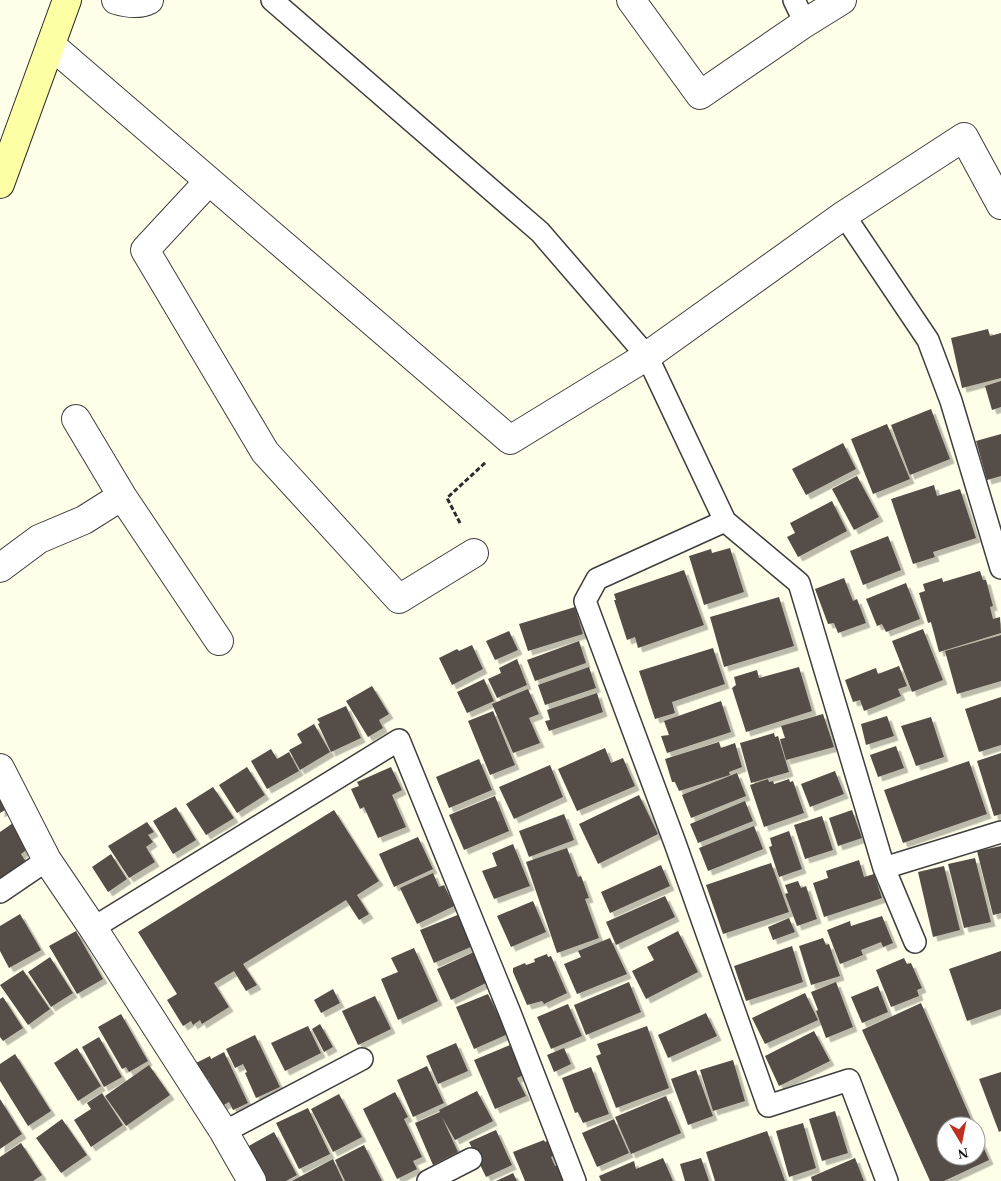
<svg xmlns="http://www.w3.org/2000/svg" width="1001" height="1181" font-family="Georgia,serif">
<defs>
<filter id="shadow"><feDropShadow dx="4.5" dy="4.5" stdDeviation="0" flood-color="#0004"/></filter>
</defs>
<rect width="100%" height="100%" fill="#fffee9"/>
<path fill="#544e47" filter="url(#shadow)" d="M988,329L990,336L1001,333V378L962,388L951,338Z
M1001,381V407L992,410L985,386Z
M931,409L950,459L910,475L891,425Z
M887,424L910,479L873,494L851,439Z
M1001,434V476L987,480L976,441Z
M843,443L856,469L806,495L792,469Z
M857,476L879,517L854,530L832,489Z
M934,485L937,496L960,489L976,538L933,552L935,557L913,564L891,499Z
M832,501L847,531L798,557L787,537L795,533L790,523Z
M888,536L901,570L863,585L850,551Z
M730,548L744,592L704,605L689,556L711,549L712,553Z
M684,570L704,625L638,648L635,637L627,640L614,600H616L614,594Z
M980,571L983,580H986L993,606L990,607L993,619L1000,617L1001,633L939,652L931,622L928,623L919,593L925,591L923,584L942,578L943,582Z
M844,578L853,601L857,599L866,623L838,633L834,623L828,624L815,589Z
M906,583L920,619L886,632L882,624L877,626L866,599Z
M779,597L794,646L724,667L710,617Z
M575,607L583,634L528,651L519,624Z
M923,629L943,680L912,692L892,641Z
M509,631L518,650L495,660L486,641Z
M1001,635V681L957,694L945,651Z
M579,641L586,663L535,681L527,660Z
M472,645L483,669L452,685L439,658L457,649L459,651Z
M713,648L725,684L672,702L675,713L655,719L639,671Z
M517,659L527,685L497,698L488,679L501,673L499,668Z
M899,666L907,686L898,689L901,696L864,711L860,700L853,702L845,680L876,668L878,674Z
M589,667L596,688L545,705L538,685Z
M799,667L812,711L746,732L732,688L736,685L734,677L757,670L759,678Z
M484,679L494,701L467,713L457,692Z
M372,686L389,714L379,720L383,728L368,737L346,701Z
M528,689L539,714L529,718L540,743L513,753L492,704Z
M597,693L603,712L549,731L545,721L550,720L547,710Z
M1001,697V745L979,752L965,709Z
M721,701L731,732L667,753L661,736L669,735L664,721Z
M346,706L361,738L331,752L318,724L320,723L317,719Z
M493,711L515,765L490,775L468,721Z
M823,714L834,747L786,760L780,739L785,738L781,726Z
M887,716L894,736L866,745L861,724Z
M931,717L944,757L916,766L901,726Z
M314,724L330,752L300,770L289,750L302,743L297,734Z
M774,733L775,737L778,736L789,772L751,783L740,743Z
M719,742L721,748L735,743L742,767L729,772L730,775L679,791L675,782H672L665,759Z
M896,746L904,768L878,777L870,755Z
M605,748L611,763L623,758L635,786L577,811L558,769Z
M271,749L277,759L289,752L299,771L267,789L251,761Z
M1001,753V814L994,816L977,761Z
M479,759L492,790L449,808L436,777Z
M969,761L987,814L903,843L884,790Z
M550,765L563,797L514,819L499,787Z
M247,767L265,795L237,813L219,785Z
M391,767L402,790L392,795L406,827L378,838L364,807L360,809L351,789L359,786L357,782Z
M835,771L844,794L810,807L801,784Z
M737,773L746,796L691,818L682,795Z
M768,779L769,782L773,781L774,784L789,779L790,782L793,781L804,813L764,827L750,785Z
M213,787L234,818L206,835L186,804Z
M639,795L658,834L598,864L579,824Z
M495,796L509,831L464,850L449,815Z
M0,798L7,809L0,813Z
M745,801L753,821L698,843L690,824Z
M176,807L196,840L173,854L153,821Z
M334,810L379,881L357,895L369,914L359,920L346,900L243,964L257,985L246,991L234,971L214,983L229,1007L202,1024L200,1020L193,1025L191,1021L183,1026L167,1000L177,994L138,932Z
M852,810L862,838L838,846L829,818Z
M564,814L574,840L529,857L519,831Z
M822,816L833,850L805,859L794,825Z
M147,822L154,832L148,835L153,842L146,847L155,862L129,878L108,846Z
M13,823L29,848L21,854L26,862L0,879V832Z
M754,826L763,849L708,871L699,848Z
M789,831L802,869L779,877L769,847L772,846L770,838Z
M418,837L433,869L394,887L379,854Z
M513,844L530,886L494,899L482,871L497,866L492,853Z
M1001,846V913L993,915L977,851Z
M567,848L578,877L581,876L589,898L585,899L599,938L557,953L526,862Z
M111,854L127,879L108,892L92,867Z
M975,858L991,922L964,928L948,864Z
M859,860L864,877L874,874L882,898L824,917L813,883L828,878L826,871Z
M771,863L789,912L723,934L706,885Z
M661,865L670,886L610,913L601,892Z
M944,866L960,930L933,937L918,872Z
M433,873L439,887L444,885L454,906L417,924L400,888Z
M798,881L801,888L806,886L817,919L797,926L785,894L788,893L785,885Z
M665,896L675,917L616,945L606,922Z
M533,901L546,932L511,947L497,916Z
M20,914L41,950L9,968L0,951V926Z
M460,914L473,946L434,963L420,930Z
M882,916L893,943L883,947L881,942L861,950L863,955L840,964L827,930L850,921L851,926Z
M789,918L795,932L773,940L768,927Z
M76,931L103,979L77,994L49,946Z
M678,931L698,972L646,999L632,971L654,960L647,947Z
M610,938L627,974L577,994L564,964L581,957L578,951Z
M823,938L826,945L829,944L840,976L811,985L799,946Z
M792,946L803,982L746,1001L734,966Z
M414,948L438,1001L398,1020L381,979L398,972L391,958Z
M1001,951V1009L967,1021L949,969Z
M474,952L488,982L451,1000L437,969Z
M547,954L548,957L551,956L567,993L544,1004L542,1001L527,1005L513,972V968L525,963L526,965L535,962L534,959Z
M50,957L73,993L51,1007L28,972Z
M904,958L907,964L911,963L922,988L917,990L919,996L891,1007L876,970Z
M23,970L50,1009L28,1025L0,985Z
M629,982L641,1012L586,1035L574,1005Z
M836,982L853,1027L826,1038L816,1011L818,1010L811,992Z
M878,986L888,1012L862,1023L851,997Z
M333,989L340,1003L321,1013L314,1000Z
M805,993L818,1020L765,1044L752,1018Z
M488,994L508,1034L474,1049L456,1007Z
M375,996L391,1029L358,1045L342,1011Z
M3,997L23,1028L3,1041L0,1037V999Z
M921,1003L974,1126H946V1156H976V1130L989,1160L944,1181H930L862,1030Z
M568,1004L582,1036L551,1049L537,1017Z
M706,1013L717,1036L668,1058L658,1035Z
M121,1014L148,1061L129,1072L126,1067L122,1069L98,1027Z
M320,1024L333,1047L324,1052L312,1029Z
M308,1026L321,1053L285,1071L271,1043Z
M647,1026L669,1088L616,1108L596,1056L601,1054L597,1044Z
M814,1031L830,1061L779,1086L765,1056Z
M255,1035L280,1087L256,1098L245,1073L247,1072L243,1064L235,1068L226,1049Z
M99,1037L122,1077L104,1087L82,1047Z
M456,1043L468,1071L438,1084L426,1056Z
M510,1045L524,1075L517,1078L526,1096L495,1109L474,1060Z
M77,1048L101,1086L78,1101L54,1063Z
M564,1048L571,1064L554,1072L547,1055Z
M224,1052L248,1103L233,1110L229,1102L222,1106L208,1079L200,1082L192,1065L210,1056L211,1059Z
M15,1054L51,1111L28,1126L0,1081V1064Z
M733,1060L745,1101L713,1111L700,1070Z
M149,1065L170,1095L126,1126L105,1096Z
M427,1066L444,1103L413,1117L397,1080Z
M591,1067L609,1114L583,1123L578,1112L575,1113L562,1078Z
M696,1070L713,1116L688,1125L671,1079Z
M1001,1072V1131L999,1132L979,1079Z
M477,1091L493,1121L455,1140L442,1117L458,1152L433,1165L415,1123L440,1112L439,1110Z
M395,1092L408,1117L404,1119L422,1157L413,1161L417,1169L397,1179L363,1109Z
M102,1093L123,1125L91,1147L74,1120L91,1109L87,1103Z
M339,1094L362,1137L333,1152L311,1109Z
M666,1096L681,1133L631,1154L615,1117Z
M0,1099L22,1134L0,1149Z
M308,1108L330,1154L299,1169L276,1123Z
M835,1111L848,1153L822,1161L809,1119Z
M62,1119L87,1155L61,1173L36,1138Z
M614,1119L629,1153L597,1167L582,1133Z
M803,1123L816,1168L789,1177L776,1131Z
M496,1130L512,1165L486,1177L469,1142Z
M767,1131L785,1181H715L706,1152Z
M274,1132L297,1175L286,1181H263L245,1148Z
M544,1140L545,1142L549,1140L555,1155L551,1157L555,1166L559,1165L565,1179L561,1181H525L513,1152Z
M21,1143L42,1175L33,1181H0V1157Z
M364,1145L382,1181H345L335,1160Z
M663,1158L673,1181H601L599,1176L634,1161L636,1169Z
M701,1158L709,1181H685L680,1164Z
M855,1158L864,1181H812L811,1177Z
M333,1159L343,1181H292Z
M513,1173L517,1181H496Z"/>
<g fill="none" stroke-linecap="round" stroke-linejoin="round">
<g stroke="#3e3e3e" stroke-width="24">
<path id="lane" d="M272,0L540,232L647,356L725,521L799,583L884,868L1001,832
M794,0L805,23
M844,215L928,340L951,401L1001,568
M725,521L597,579L585,601L675,843L768,1106L849,1080L887,1181
M884,868L915,942
M0,892L47,860
M93,928L399,740L510,1013L575,1181
M224,1132L362,1059
M428,1181L471,1159"/>
</g>
<g stroke="#3e3e3e" stroke-width="30">
<path id="street" d="M116,0C126,3 139,5 149,0
M631,0L700,95L805,23L842,0
M51,45L510,440L647,356L844,215L964,137L1001,205
M209,181L145,250L265,452L399,599L474,553
M76,419L122,496L219,641
M0,568L39,539L84,520L122,496
M0,768L47,860L93,928L224,1132L252,1181"/>
</g>
<g stroke="#2d2d2d" stroke-width="30">
<path id="secondary" d="M0,184L67,0"/>
</g>
<path stroke="#2d2d2d" stroke-width="3" stroke-dasharray="5 2.5" stroke-linecap="butt" d="M460,523L447,498L486,462"/>
<use href="#lane" stroke="#fff" stroke-width="21"/>
<use href="#street" stroke="#fff" stroke-width="28"/>
<use href="#secondary" stroke="#fdffa4" stroke-width="28"/>
</g>
<g transform="translate(961 1141) rotate(170)"><circle r="24" fill="#ffffff" stroke="#9d9d9d"/>
<path d="M0-4L9 19L0 12L-9 19Z" fill="#be2f20"/>
<text y="-8" font-size="14" font-weight="bold" text-anchor="middle" fill="#0b0b0b">N</text>
</g>
</svg>
